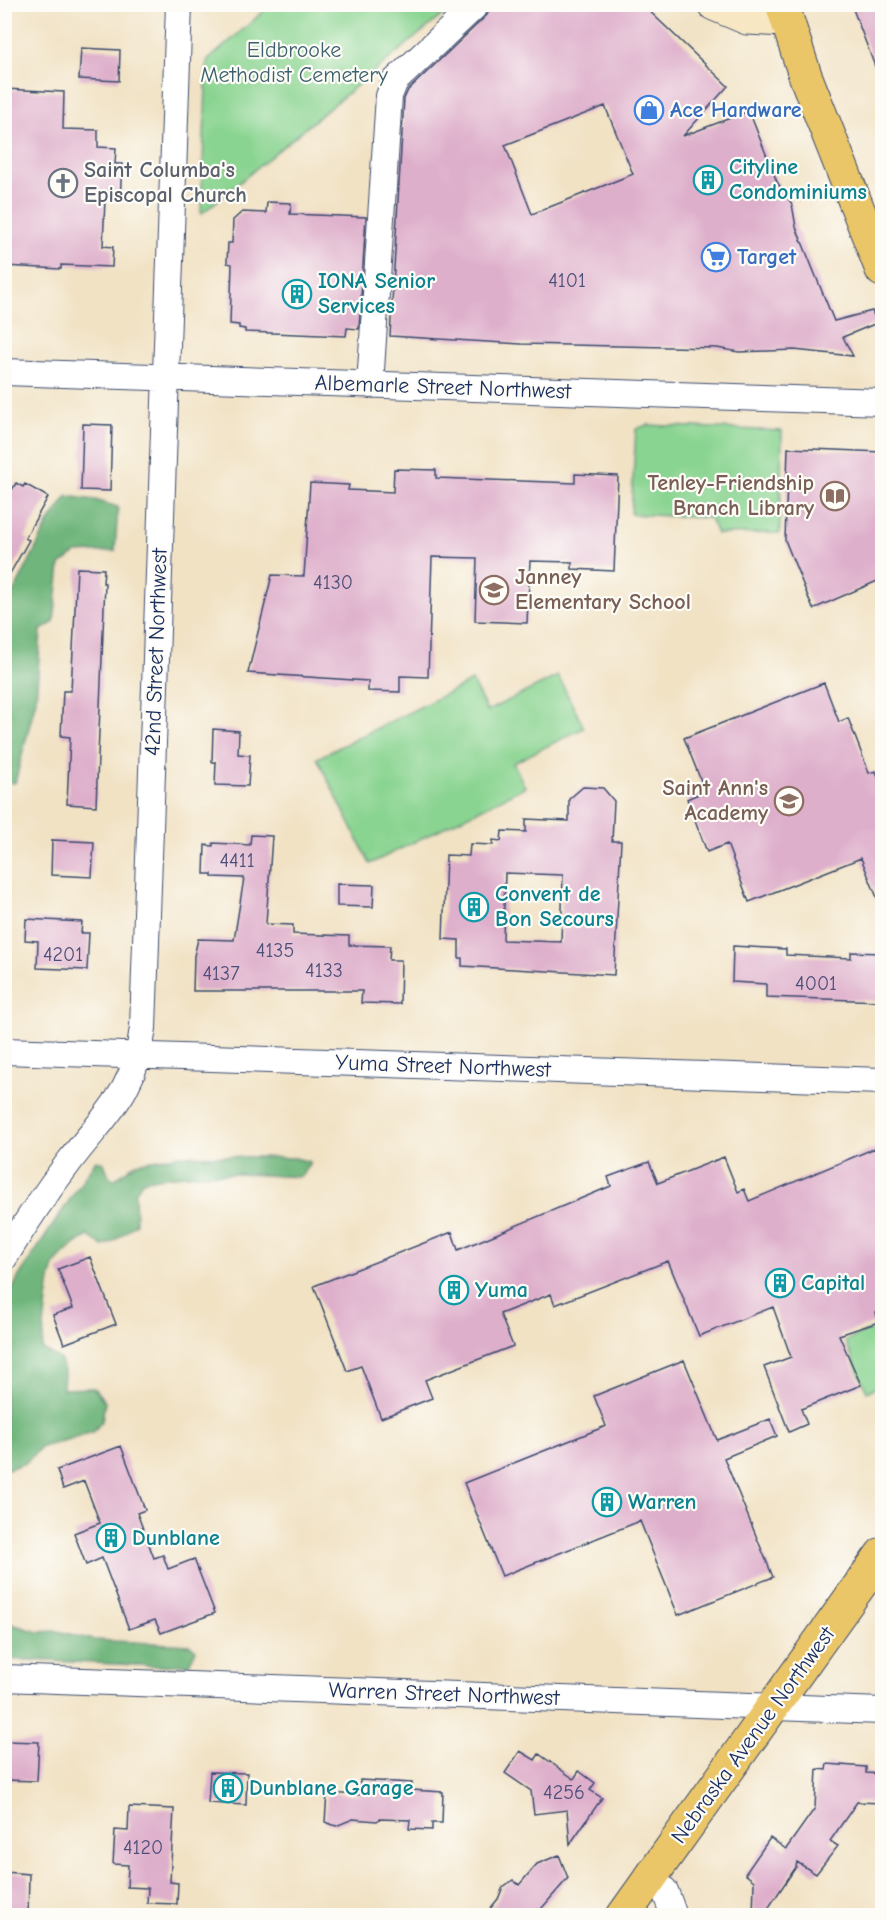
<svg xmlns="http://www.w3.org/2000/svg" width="887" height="1920" font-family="'Comic Neue',sans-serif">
<rect width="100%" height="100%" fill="#fdfcf7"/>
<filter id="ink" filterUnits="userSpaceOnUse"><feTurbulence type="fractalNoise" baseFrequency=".0167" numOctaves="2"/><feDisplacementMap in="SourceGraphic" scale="12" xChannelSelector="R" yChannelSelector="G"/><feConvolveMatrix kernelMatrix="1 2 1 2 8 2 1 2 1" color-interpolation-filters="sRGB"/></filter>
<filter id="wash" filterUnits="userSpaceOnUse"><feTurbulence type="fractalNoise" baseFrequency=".008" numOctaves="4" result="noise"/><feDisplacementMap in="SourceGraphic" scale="24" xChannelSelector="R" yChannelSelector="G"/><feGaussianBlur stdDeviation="1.35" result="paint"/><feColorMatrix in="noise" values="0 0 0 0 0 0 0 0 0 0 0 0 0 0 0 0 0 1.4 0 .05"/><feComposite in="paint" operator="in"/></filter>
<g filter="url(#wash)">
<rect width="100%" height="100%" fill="#f1e2c4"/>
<path fill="#8ad491" stroke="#528278" stroke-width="1.5" d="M272,4L437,5L445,13L201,214L207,61Z
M647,425L782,431L780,533L717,534L710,518L631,514L636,429Z
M558,676L584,728L513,763L525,787L370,864L317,758L472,681L487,711Z
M882,1325V1384L867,1392L845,1341Z"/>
<path fill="#6fb67b" stroke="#45726c" stroke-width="1.5" d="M67,496L95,500L118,507L115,551L76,553L60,565L54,622L41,630L36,700L15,783L5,782V610L49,522Z
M181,1155L295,1158L310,1162L303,1174L298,1177C245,1174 194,1170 142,1181L135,1193L136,1224C125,1231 116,1243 103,1246L88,1236C78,1241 61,1255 55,1264C47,1279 44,1331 42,1349L60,1359L64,1371L63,1389L94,1388L105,1402L102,1421L93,1432L42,1447L25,1463L5,1470V1305L19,1276L96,1160L104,1163L109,1176L114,1180L136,1163Z
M5,1619L11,1624L39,1632L57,1631L94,1640L189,1645L196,1650L189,1664L159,1666L5,1659Z"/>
<g id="blocks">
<path fill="#deafcb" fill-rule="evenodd" d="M492,4H642L728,86L683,136L749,111L777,182L792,204L796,227L834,321L872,311L877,323L843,337L853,356L794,350L739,352L717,348L521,344L390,336L404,99L408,90L487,15ZM605,106L633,174L532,214L505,145Z
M851,4H882V82H881Z
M81,48L120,50L119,81L79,79Z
M4,89L64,92L63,129L98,130V147L116,148L115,164H122L120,200H105L103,246L113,247L112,267L61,265V269L4,266Z
M267,202L291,203L290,214L366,217L359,329L347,328L346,336L245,332V329L239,328V325L230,324L232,264L227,263L228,243H232L233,220L242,212L266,213Z
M83,424L112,425L110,491L81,490Z
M788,448L882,452V579L813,609L785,540Z
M394,469L436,470V478L575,483V474L618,476L614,571L572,569V562L530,561L527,623L475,621L477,558L432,557L428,677L400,676V692L368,691V681L248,673L272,575L304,576L310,483L349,485L348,490L393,492Z
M16,483L23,487L25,484L48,497L25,538L29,540L4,584V503Z
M77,568L104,569L103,583H105L96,806L67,804L70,737L61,736L63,691H71Z
M824,683L839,722L848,718L869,773L876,771L882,789V910L861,858L749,902L727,844L707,852L687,799L705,791L684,738Z
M213,729L239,731L238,754L250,755L248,786L215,785L216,762H212Z
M583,787L603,788L614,801L612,841H621L614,975L462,966V958H459V940L443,939L446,855L469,856L470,844L493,845V840L501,841L502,831L526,832V819L569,821V799ZM505,873L563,875L561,942L503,940Z
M251,835L272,836L266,924L293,925V934L349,936V945L390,946L389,960H401L400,1004L361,1003L362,991H193L194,956L198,939L234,940L244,878L212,877V874H204L205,845L213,846V843L250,845Z
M52,840L94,842L92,877L51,875Z
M337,884L374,885L373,907L337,906Z
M26,919L82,922L81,933H89L87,970L37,968L38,941L25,940Z
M733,946L786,949V955L851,958V952L882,953V1001L766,997V984L732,982Z
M875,1148L882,1166V1310L876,1313L879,1322L839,1335L861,1385L801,1409L807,1424L789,1432L764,1367L791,1357L773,1307L699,1336L668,1261L555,1305L551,1294L500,1314L513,1346L425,1380L432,1398L381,1418L361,1366L347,1371L314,1286L452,1232L458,1250L611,1186L608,1177L649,1162L658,1183L724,1157L738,1192L744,1189L749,1201Z
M90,1257L116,1324L64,1344L53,1315L73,1308L58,1269Z
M684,1360L717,1440L770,1419L777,1436L724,1458L773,1577L678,1615L640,1521L502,1576L464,1483L606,1426L594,1396Z
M121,1446L145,1510L137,1513L154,1558L163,1555L168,1569L194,1559L215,1613L161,1633L155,1620L129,1629L102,1558L86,1565L74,1533L100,1523L84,1481L63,1489L57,1470Z
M4,1741L39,1742L37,1781L4,1780Z
M520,1751L535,1760L539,1754L574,1779L579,1771L595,1783L590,1790L602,1798L570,1844L567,1810L534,1814L531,1791L505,1773Z
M827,1764L866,1767V1773L882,1774V1803L857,1802L830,1841L838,1846L816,1874L797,1862L796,1867L763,1916H753L754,1881L745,1874L770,1838L786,1849L815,1808L817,1769L826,1770Z
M210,1772L247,1773L246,1805L208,1803Z
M360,1780L412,1783V1790L443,1792L442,1823H432V1830L409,1829L410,1820L380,1819L377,1821L353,1819L336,1826L325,1822L327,1793L359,1795Z
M129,1807L174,1809L170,1882L178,1883L177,1904L147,1903L148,1888L127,1887L128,1865L113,1864L115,1830L128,1831Z
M559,1855L568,1878L535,1916H484L498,1899L503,1887L513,1880L519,1885L537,1864Z
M4,1872L29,1874L28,1916H4Z"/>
</g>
</g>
<g filter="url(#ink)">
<use href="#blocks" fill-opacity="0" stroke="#3b4a6d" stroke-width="1.5"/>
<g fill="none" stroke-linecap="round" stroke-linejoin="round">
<g stroke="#3b4a6d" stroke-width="28">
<path id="street" d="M4,372L882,402
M370,385L389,96L395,81L477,4
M4,1051L882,1081
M4,1258C24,1225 46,1192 69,1162C106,1113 135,1093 143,1028L179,4
M4,1678L882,1711
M651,1877L665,1891L674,1916"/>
</g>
<g stroke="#3b4a6d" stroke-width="35">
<path id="secondary" d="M714,4L747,18L786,20"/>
</g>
<g stroke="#3b4a6d" stroke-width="35">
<path id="primary" d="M782,4L805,75L882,270
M623,1916L882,1554"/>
</g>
<use href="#street" stroke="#fff" stroke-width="26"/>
<use href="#secondary" stroke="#f7e8c3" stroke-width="33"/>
<use href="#primary" stroke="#ebc669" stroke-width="33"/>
</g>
</g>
<defs>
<g id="shop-ring" transform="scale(1.5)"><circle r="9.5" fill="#fdfcf7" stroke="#3f7fe0" stroke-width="1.5"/><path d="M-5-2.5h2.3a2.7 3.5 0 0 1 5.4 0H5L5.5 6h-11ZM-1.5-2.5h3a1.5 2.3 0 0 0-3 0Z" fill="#3f7fe0"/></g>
<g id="building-ring" transform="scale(1.5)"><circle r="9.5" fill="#fdfcf7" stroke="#0f9aa8" stroke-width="1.5"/><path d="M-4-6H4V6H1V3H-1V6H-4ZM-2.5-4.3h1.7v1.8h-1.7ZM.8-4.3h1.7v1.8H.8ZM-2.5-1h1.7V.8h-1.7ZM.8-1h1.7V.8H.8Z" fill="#0f9aa8"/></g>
<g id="church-ring" transform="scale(1.5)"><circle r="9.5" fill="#fdfcf7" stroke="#6b7280" stroke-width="1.5"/><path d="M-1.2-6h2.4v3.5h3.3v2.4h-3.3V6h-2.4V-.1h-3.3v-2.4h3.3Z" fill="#6b7280"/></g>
<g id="supermarket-ring" transform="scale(1.5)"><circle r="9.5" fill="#fdfcf7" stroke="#3f7fe0" stroke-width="1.5"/><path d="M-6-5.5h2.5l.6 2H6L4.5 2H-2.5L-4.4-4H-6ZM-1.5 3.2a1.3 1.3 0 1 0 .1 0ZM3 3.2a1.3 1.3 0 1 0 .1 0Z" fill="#3f7fe0"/></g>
<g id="library-ring" transform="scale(1.5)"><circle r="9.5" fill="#fdfcf7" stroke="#8d6e63" stroke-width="1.5"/><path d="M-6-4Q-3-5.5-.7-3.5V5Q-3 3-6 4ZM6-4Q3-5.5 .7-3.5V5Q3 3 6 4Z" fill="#8d6e63"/></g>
<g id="school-ring" transform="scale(1.5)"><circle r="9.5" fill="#fdfcf7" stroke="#8d6e63" stroke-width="1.5"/><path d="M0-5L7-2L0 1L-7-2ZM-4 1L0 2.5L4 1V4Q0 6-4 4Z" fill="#8d6e63"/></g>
</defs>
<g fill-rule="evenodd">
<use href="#shop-ring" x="649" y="110"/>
<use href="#building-ring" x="708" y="180"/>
<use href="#church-ring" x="63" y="183"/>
<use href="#supermarket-ring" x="716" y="257"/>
<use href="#building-ring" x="297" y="294"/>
<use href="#library-ring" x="835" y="496"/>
<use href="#school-ring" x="494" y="590"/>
<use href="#school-ring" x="789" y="801"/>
<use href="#building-ring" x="474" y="907"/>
<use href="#building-ring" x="780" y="1283"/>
<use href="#building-ring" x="454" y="1290"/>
<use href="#building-ring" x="607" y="1502"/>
<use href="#building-ring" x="111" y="1538"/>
<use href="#building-ring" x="228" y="1788"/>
</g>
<g text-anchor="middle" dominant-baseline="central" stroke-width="4.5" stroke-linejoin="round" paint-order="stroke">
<g font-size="20" fill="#4c4f79">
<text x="567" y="280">4101</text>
<text x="333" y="582">4130</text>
<text x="237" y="860">4411</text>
<text x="275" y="950">4135</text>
<text x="63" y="954">4201</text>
<text x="324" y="970">4133</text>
<text x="221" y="973">4137</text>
<text x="816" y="983">4001</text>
<text x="564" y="1792">4256</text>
<text x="143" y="1847">4120</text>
</g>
<g font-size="22" fill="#3c616d" stroke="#fdfcf7">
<text x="294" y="50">Eldbrooke<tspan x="294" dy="25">Methodist Cemetery</tspan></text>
</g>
<g font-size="22" font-weight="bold" fill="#366cbe" stroke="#fdfcf7" text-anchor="start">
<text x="670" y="110">Ace Hardware</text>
<text x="737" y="257">Target</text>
</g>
<g font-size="22" font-weight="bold" fill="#0d838f" stroke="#fdfcf7" text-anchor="start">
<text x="729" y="167">Cityline<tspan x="729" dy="25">Condominiums</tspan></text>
<text x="318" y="281">IONA Senior<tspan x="318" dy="25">Services</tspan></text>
<text x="495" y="894">Convent de<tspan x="495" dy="25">Bon Secours</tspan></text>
<text x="801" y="1283">Capital</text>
<text x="475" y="1290">Yuma</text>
<text x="628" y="1502">Warren</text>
<text x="132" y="1538">Dunblane</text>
<text x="249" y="1788">Dunblane Garage</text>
</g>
<g font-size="22" font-weight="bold" fill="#5b616d" stroke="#fdfcf7" text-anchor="start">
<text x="84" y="170">Saint Columba's<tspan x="84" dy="25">Episcopal Church</tspan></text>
</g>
<g font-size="22" fill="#1b2f5e" stroke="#fdfcf7">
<text transform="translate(443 387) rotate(2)">Albemarle Street Northwest</text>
<text transform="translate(156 652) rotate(-88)">42nd Street Northwest</text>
<text transform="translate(443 1066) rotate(2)">Yuma Street Northwest</text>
<text transform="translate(444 1694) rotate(2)">Warren Street Northwest</text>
<text transform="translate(753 1735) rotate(-54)">Nebraska Avenue Northwest</text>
</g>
<g font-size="22" font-weight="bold" fill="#785e54" stroke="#fdfcf7" text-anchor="end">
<text x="814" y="483">Tenley-Friendship<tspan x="814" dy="25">Branch Library</tspan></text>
<text x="515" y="577" text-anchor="start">Janney<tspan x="515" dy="25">Elementary School</tspan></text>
<text x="768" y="788">Saint Ann's<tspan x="768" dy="25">Academy</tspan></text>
</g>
</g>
<rect width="887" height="1920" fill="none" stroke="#fdfcf7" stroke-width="24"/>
</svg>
